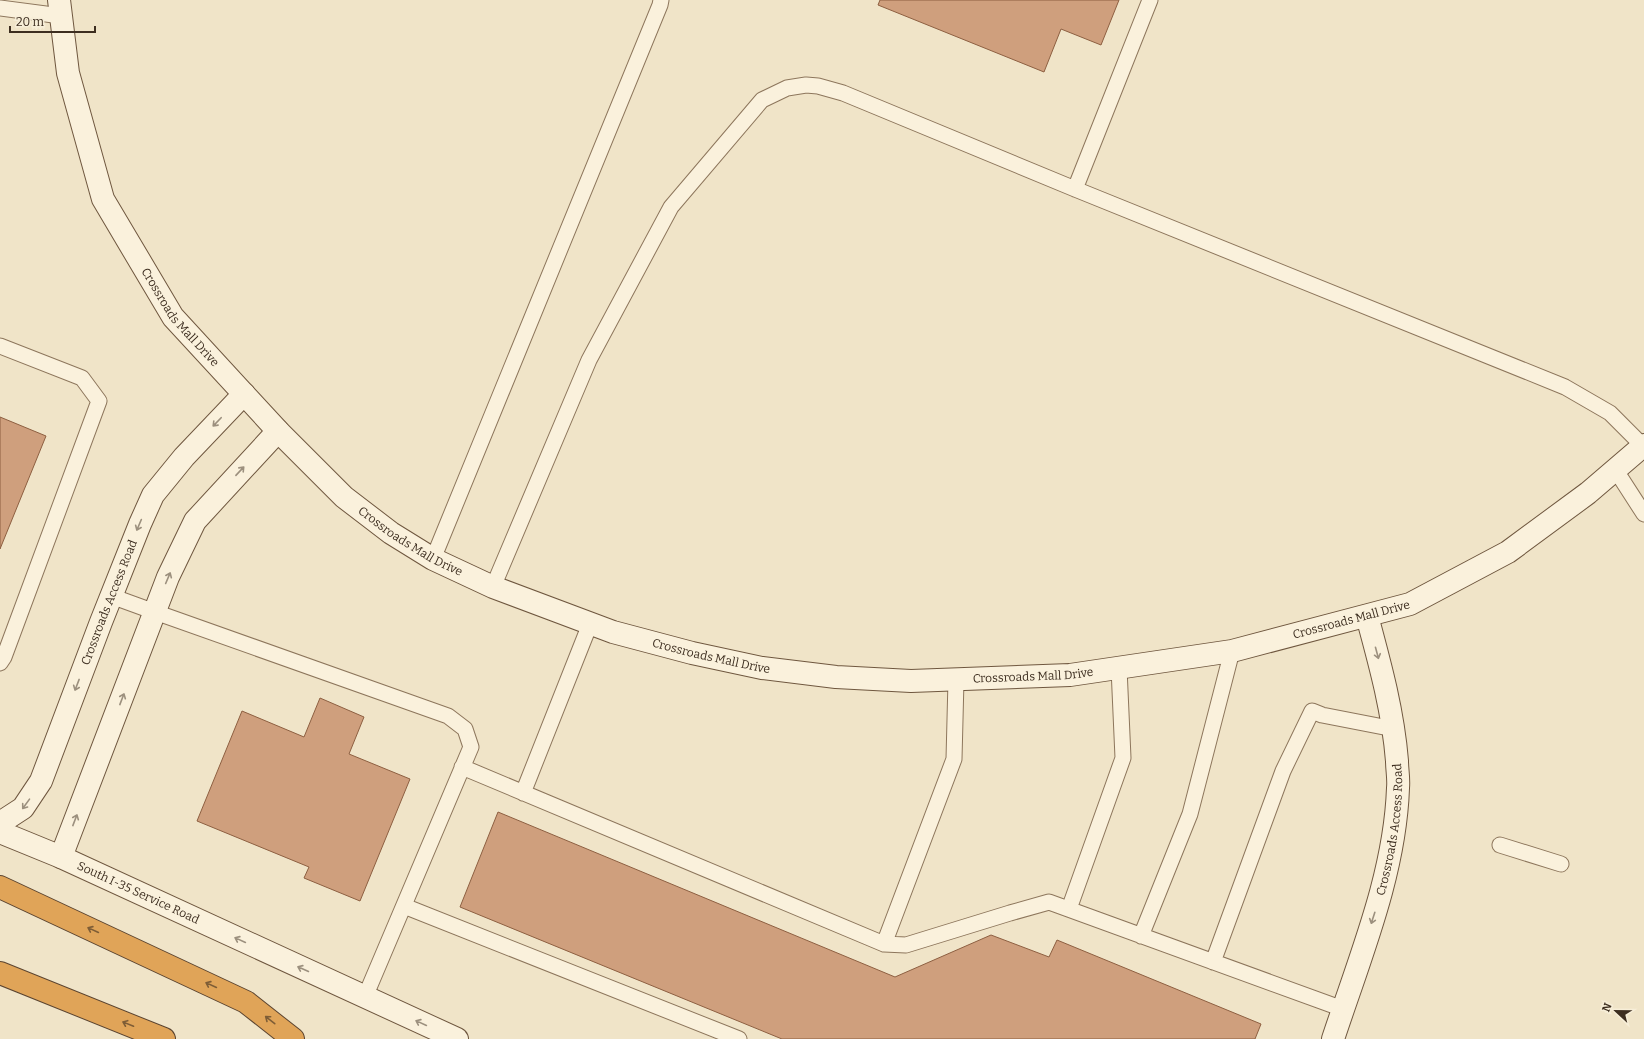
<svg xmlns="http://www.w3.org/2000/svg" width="1644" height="1039" font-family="Bitter,serif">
<rect width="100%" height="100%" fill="#f0e4c8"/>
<path fill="#cf9f7d" stroke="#8d5f41" d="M880,0H1119L1101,45L1061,29L1044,72L878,5Z
M0,417L46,436L0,549Z
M320,698L364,717L349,754L410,779L360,901L304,878L309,867L197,821L242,711L304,737Z
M498,812L895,977L991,935L1049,957L1057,940L1261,1024L1255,1039H782L460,907Z"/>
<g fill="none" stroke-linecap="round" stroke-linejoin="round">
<g stroke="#8d765c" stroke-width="17">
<path id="lane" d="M0,8L61,16
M1075,189L1150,0
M0,346L82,378L99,401L4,657L0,663
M1615,469L1644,514
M433,559L660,5L661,0
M493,587L589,360L671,207L762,100L787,88L806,85L818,86L843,93L1075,189L1565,387L1610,413L1643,446
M111,596L155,612L448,716L465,729L471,747L365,997
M462,767L884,944L906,945L1010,913L1049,902L1343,1009
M523,793L590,624
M1500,845L1561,864
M404,906L739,1039
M1069,909L1123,758L1119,668
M1141,936L1190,814L1232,651
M884,944L954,759L956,680
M1213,962L1283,771L1312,711L1322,715L1394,729"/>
</g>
<g stroke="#6f573f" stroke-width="24">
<g id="secondary">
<path id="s1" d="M59,0L68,73L103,199L173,317L278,431L344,497L391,533L433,559L493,587L613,632L692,653L762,668L836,677L911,681L1070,675L1232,651L1410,604L1508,552L1588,493L1644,445"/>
<path id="s2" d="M0,823L23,808L41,781L101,622L140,524L153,495L184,457L244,394"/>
<path id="s3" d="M0,832L61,857L457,1039"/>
<path d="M61,857L168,577L195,521L278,431"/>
<path id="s4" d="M1333,1039C1360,957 1395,874 1398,788C1399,779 1397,770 1397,761C1393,711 1380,664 1367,616"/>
</g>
</g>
<g stroke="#5b4430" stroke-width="24">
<path id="highway" d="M0,887L246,1002L293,1039
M0,973L164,1039"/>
</g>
<use href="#lane" stroke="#faf1dc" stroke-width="15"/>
<use href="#secondary" stroke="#faf1dc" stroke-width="22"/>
<use href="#highway" stroke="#e0a458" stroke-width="22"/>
</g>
<defs><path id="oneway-shaft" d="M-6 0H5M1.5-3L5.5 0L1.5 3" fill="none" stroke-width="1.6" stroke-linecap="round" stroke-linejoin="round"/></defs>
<g stroke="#9c907e">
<use href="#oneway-shaft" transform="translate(217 422) rotate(134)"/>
<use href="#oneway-shaft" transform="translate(240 471) rotate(-47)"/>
<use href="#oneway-shaft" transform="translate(139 525) rotate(113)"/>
<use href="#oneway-shaft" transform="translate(168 578) rotate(-67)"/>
<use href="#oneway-shaft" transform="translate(1377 653) rotate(75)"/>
<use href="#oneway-shaft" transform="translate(77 685) rotate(111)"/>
<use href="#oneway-shaft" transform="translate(122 699) rotate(-69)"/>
<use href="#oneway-shaft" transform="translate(26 804) rotate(126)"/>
<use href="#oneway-shaft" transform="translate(75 820) rotate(-69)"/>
<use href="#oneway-shaft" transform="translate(1373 918) rotate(108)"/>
<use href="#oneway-shaft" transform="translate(240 940) rotate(-155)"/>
<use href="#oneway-shaft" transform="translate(303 969) rotate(-156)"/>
<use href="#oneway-shaft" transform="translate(421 1023) rotate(-155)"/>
</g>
<g stroke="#7e5d36">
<use href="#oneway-shaft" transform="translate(93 930) rotate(-155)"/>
<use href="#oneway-shaft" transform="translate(211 985) rotate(-155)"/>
<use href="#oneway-shaft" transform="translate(270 1020) rotate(-142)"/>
<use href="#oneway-shaft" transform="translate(128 1024) rotate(-158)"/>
</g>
<g text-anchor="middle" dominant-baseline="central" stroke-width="3" stroke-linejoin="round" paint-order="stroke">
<g font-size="12" fill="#3d2e20" stroke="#f7eed8">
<text stroke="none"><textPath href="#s1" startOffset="346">Crossroads Mall Drive</textPath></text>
<text stroke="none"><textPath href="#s1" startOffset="670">Crossroads Mall Drive</textPath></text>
<text stroke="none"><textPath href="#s2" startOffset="251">Crossroads Access Road</textPath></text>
<text stroke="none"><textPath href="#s1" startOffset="1642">Crossroads Mall Drive</textPath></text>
<text stroke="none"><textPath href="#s1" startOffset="994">Crossroads Mall Drive</textPath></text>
<text stroke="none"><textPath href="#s1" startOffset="1318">Crossroads Mall Drive</textPath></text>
<text stroke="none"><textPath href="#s4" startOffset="218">Crossroads Access Road</textPath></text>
<text stroke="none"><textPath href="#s3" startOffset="151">South I-35 Service Road</textPath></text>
</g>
</g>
<g transform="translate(1616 1011) rotate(292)" stroke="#f7eed8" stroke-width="3" paint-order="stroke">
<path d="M0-3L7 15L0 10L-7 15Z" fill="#3d2e20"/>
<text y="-6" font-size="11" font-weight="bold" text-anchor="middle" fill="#3d2e20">N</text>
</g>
<path d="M10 26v6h85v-6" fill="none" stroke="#3d2e20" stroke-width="2"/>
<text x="16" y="26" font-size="12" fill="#3d2e20" stroke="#f7eed8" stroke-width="3" paint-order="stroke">20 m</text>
</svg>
